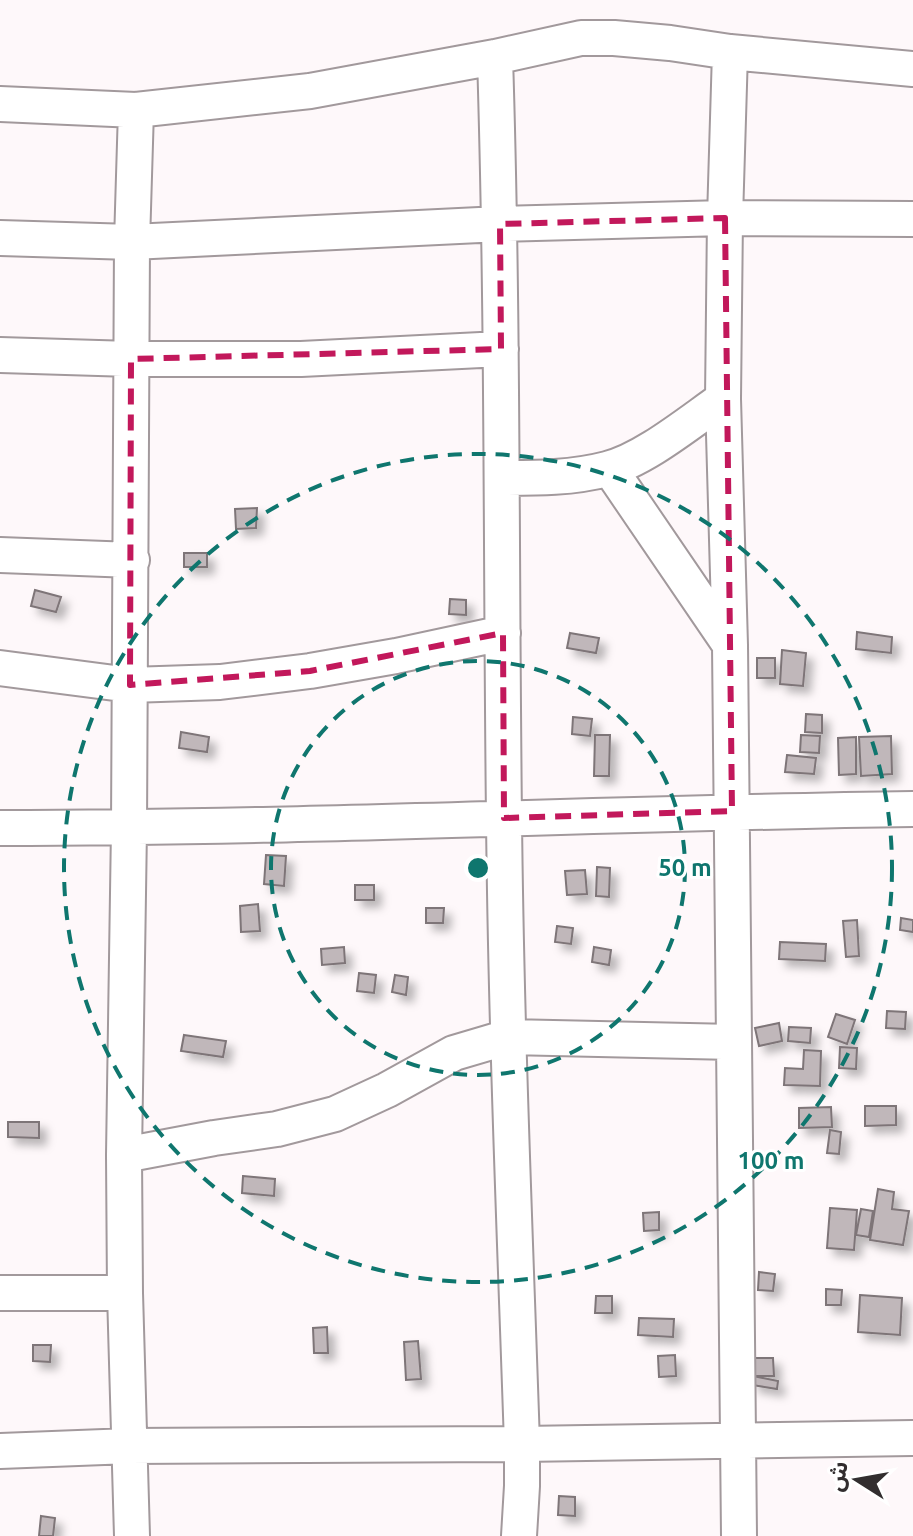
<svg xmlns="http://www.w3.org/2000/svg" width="913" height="1536" font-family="Ubuntu,'Noto Sans Arabic',sans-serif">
<defs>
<filter id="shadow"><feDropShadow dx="7" dy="7" stdDeviation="4" flood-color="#0004"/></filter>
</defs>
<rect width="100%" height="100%" fill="#fef8fa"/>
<path fill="#c0b7ba" stroke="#7e7578" stroke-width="2" filter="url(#shadow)" d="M257,508L256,528L236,529L235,509Z
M184,553H207V567H184Z
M35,590L61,597L56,612L31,606Z
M450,599L466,600V615L449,614Z
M857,632L892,637L891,653L856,649Z
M570,633L599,638L596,653L567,648Z
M782,650L806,653L803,686L780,684Z
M757,658H775V678H757Z
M806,714L822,715V733L805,732Z
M573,717L592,719L590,736L572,734Z
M181,732L209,737L207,752L179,748Z
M595,735H610L609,776H594Z
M801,735L820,736L819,753L800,752Z
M891,736L892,774L861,776L859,737Z
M856,737V774L839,775L838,738Z
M787,755L816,758L814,774L785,772Z
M266,855L286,856L284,886L264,884Z
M597,867L610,868L609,897L596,896Z
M585,870L587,894L567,895L565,871Z
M355,885H374V900H355Z
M258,904L260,931L241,932L240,906Z
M426,908H444L443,923H426Z
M901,918L913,920V932L900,930Z
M857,920L859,956L846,957L843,921Z
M557,926L573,928L571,944L555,942Z
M780,942L826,944L825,961L779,959Z
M344,947L345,963L322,965L321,949Z
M594,947L611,950L609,965L592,962Z
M359,973L376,975L374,993L357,991Z
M395,975L408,977L406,995L392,992Z
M887,1011L906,1012L905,1029L886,1028Z
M836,1014L855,1020L847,1044L828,1037Z
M779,1023L782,1041L759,1046L755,1028Z
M789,1027L811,1028L810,1043L788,1041Z
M184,1035L226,1041L223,1057L181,1051Z
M840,1047L857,1048L856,1069L839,1068Z
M804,1050L821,1051L820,1086L784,1085L785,1068L803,1069Z
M865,1106H896V1125L865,1126Z
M831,1107L832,1127L799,1128V1108Z
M8,1122H39V1138L8,1137Z
M830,1130L841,1132L839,1154L827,1153Z
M243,1176L275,1179L274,1196L242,1193Z
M878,1189L894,1192L892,1209L909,1211L903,1245L870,1240Z
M830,1208L857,1210L854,1250L827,1248Z
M861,1209L873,1211L869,1237L856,1235Z
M659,1212V1230L644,1231L643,1213Z
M759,1272L775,1274L773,1291L758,1290Z
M826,1289L842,1290L841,1305H826Z
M860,1295L902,1298L900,1335L858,1332Z
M596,1296H612V1313H595Z
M639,1318L674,1319L673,1337L638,1335Z
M327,1327L328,1353H314L313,1328Z
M418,1341L421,1379L406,1380L404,1342Z
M33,1345H51L50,1362L33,1361Z
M675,1355L676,1376L659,1377L658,1356Z
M750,1358H773L774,1376H750Z
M753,1376L778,1381L777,1389L752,1385Z
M559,1496L575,1497V1516L558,1515Z
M41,1516L55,1518L53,1536H39Z"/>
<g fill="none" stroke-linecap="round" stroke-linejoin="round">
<g stroke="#a2999c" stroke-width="38">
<path id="minor" d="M730,52L725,218L723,399L730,645L739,1536
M495,57C503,311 501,564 504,817C506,1026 515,1235 522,1444V1486L519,1536
M0,104L136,110L310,91L495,57L581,38H614L670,43L730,52L913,69
M0,238L132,242L500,224L725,218L913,219
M0,355L131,359H301L501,349
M610,469L730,645
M502,478C537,478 573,478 607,469C644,460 691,421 723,399
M0,555L132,560
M0,668L130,685L220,682L310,671L396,656L503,633
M0,828C304,828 609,813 913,809
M124,1155L214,1138L277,1129L335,1114L387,1090L454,1053L508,1037L734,1042
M0,1293H125
M0,1451L130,1446L522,1444L913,1438
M132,1536L125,1293L124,1155L129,828L132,242L136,110"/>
</g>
<use href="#minor" stroke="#fff" stroke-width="34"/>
</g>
<path fill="none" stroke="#c2185b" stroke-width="6" stroke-dasharray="16 10" stroke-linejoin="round" d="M725,218L732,811L504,818L503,633L310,671L130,685L131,359L501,349L500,224Z"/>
<g fill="none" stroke="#0f766e" stroke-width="4" stroke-dasharray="14 10">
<circle cx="478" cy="868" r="207"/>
<circle cx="478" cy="868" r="414"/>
</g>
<circle cx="478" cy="868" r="12" fill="#0f766e" stroke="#fff" stroke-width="4"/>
<g font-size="24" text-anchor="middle" font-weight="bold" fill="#0f766e" stroke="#fff" stroke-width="6" stroke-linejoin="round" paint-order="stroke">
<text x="685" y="876">50 m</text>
<text x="771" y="1169">100 m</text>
</g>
<g transform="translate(857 1480) rotate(281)" stroke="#ffffff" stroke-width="6" paint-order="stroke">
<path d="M0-6L14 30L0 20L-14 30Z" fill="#322e2f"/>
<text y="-12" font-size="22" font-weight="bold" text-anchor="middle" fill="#322e2f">ش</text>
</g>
</svg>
